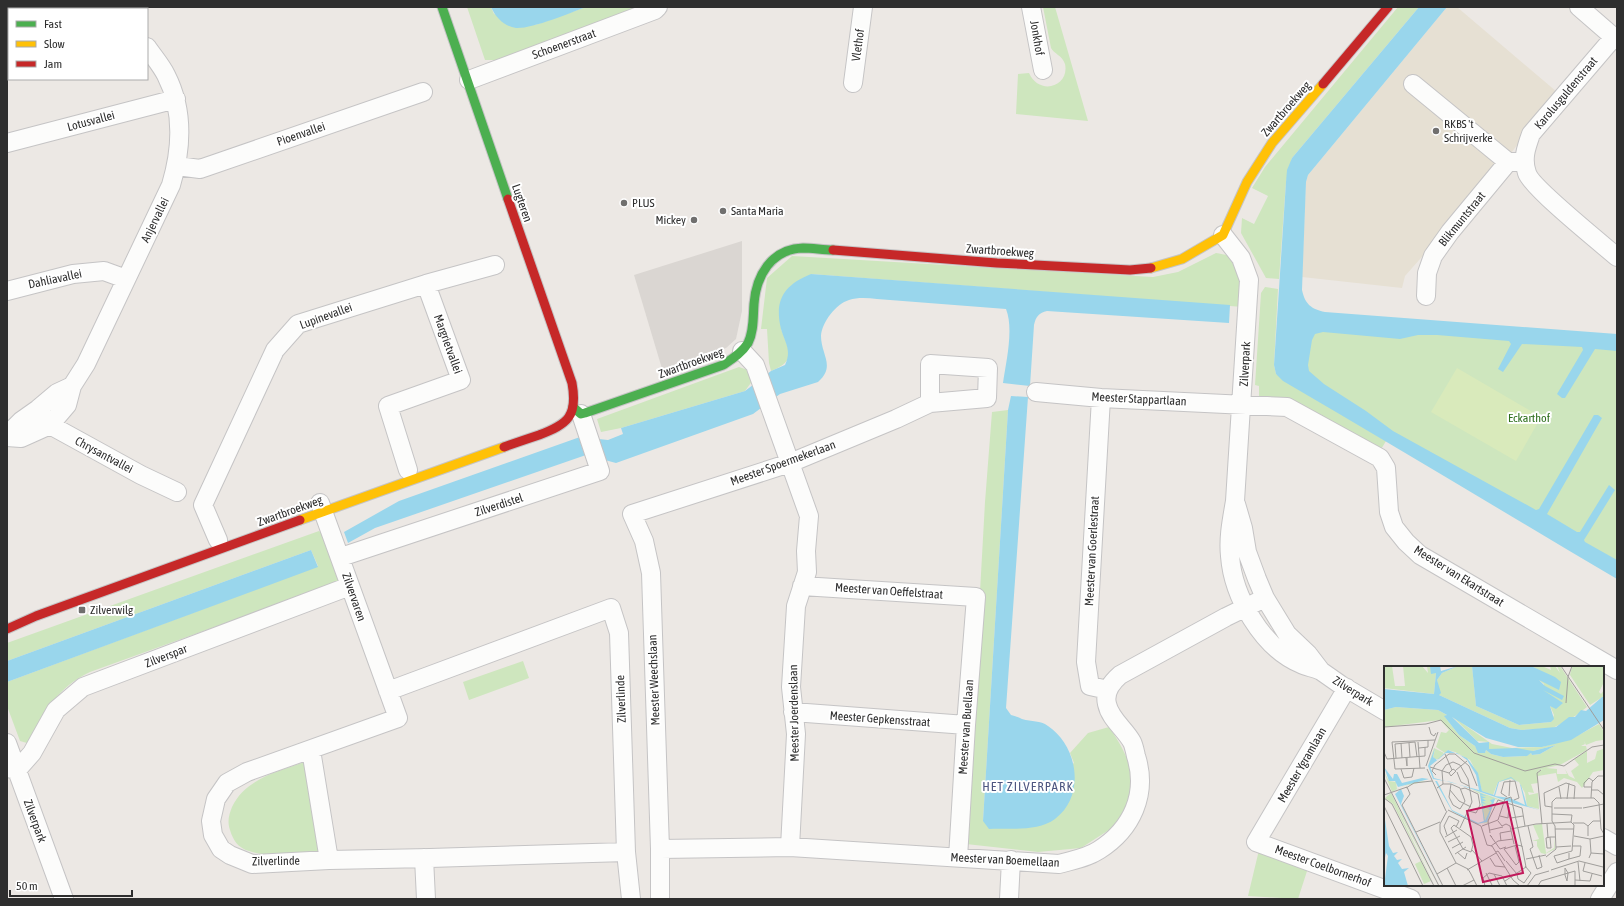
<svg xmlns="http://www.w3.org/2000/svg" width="1624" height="906" font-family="'Asap Condensed',sans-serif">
<rect width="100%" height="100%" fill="#ece8e4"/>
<path fill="#e6e0d3" d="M1447,7H1457L1557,92L1496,173L1405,276L1402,288L1302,277L1306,182L1308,175Z"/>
<path fill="#cee6be" d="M467,7H491L494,14L535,25L586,7H641L496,60H485Z
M1043,7H1055L1088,121L1016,114L1018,74L1029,73C1039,96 1070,87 1065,64C1062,55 1054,54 1051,48Z
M1398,7H1419L1292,158L1286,182L1279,279L1266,278L1241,233L1242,218L1254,224L1268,196L1252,188L1265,167Z
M1216,253C1220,254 1225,254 1228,256C1244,265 1242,291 1243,307L811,274L781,329C789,350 797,361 771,371L769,363L767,329H761L767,278L792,256L1153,277L1178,272Z
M1265,287L1278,289L1274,365L1276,374L1386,441L1380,451L1259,400V386L1255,385L1261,293Z
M1288,314L1617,338V573L1283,369Z
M739,367L748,370L753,380L745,391L621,428L601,432L597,419Z
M1008,410L983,821L1074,763L1070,753L1088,733L1109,727C1121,744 1135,768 1133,791C1132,800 1126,811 1123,821L1118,819L1112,828L1081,848L1038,852L966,844L985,502L992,412Z
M319,531L330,540L342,579L289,600L90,672C57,688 46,709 32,741L27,743L20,741L7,706V682L318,566L311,550L7,661V643Z
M523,661L529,678L469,700L463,682Z
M311,760L328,854C304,855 271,859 249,851C238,848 233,840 230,830C227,821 229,815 232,807C246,777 283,770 311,760Z
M1259,850L1308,868L1298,899L1248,896Z"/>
<path fill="#d9eabb" d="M1457,368L1541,417L1516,461L1431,412Z"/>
<path fill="#dad6d2" d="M742,241V311L736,339L726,348L663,372L634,275Z"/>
<path fill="#99d6ec" d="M491,7H586C570,13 532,29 516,28C504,26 496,18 491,7Z
M1419,7H1447L1308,175L1306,182L1302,290C1305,304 1311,309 1325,312L1617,334V351L1595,349L1565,398H1562L1557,394L1583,350L1582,347L1522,344L1503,372L1498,369L1511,344L1509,341L1437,335H1418L1400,339L1323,332L1315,334L1312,340L1308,365L1309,371L1324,384L1366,411L1393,431L1536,510L1539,509L1594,415H1598L1602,418L1547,514L1577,532H1580L1609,485L1615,490L1584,540L1585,542L1617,560V579C1505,513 1395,446 1283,381L1276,374L1274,365L1286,182L1287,170L1292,158Z
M811,274L1230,305L1229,323L1047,311C1039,313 1036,316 1034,325L1030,386L1003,383C1006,362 1014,329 1006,309L877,299C868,298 858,297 849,300C836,304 822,322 821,336C821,355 836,366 818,382L780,394L753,414L616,463L586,455L375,528L348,543L344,532L399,501L580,437L608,440L623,434L621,428L745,391L771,371L785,365C792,350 785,343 781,329C774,300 784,285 811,274Z
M1011,396L1028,397L1006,708L1011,715C1015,716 1018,717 1022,719C1032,722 1040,720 1048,726C1078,746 1086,796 1055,819C1037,832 1010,828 989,829L983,821L1008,410Z
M311,550L318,567L7,682V661Z"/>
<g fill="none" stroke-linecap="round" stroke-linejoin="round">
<g stroke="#c5c4c5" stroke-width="20">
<path id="street" d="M101,7L104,9
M1031,7L1043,70
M1579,7L1617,40
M1614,37L1531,134C1526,148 1522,159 1527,173C1531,187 1602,244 1617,257
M469,80L655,10L658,7
M853,83L863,7
M1413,84L1508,162
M7,143L176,99
M177,166L200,169L423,92
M1223,235L1241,258L1249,280L1235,501C1232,519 1228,537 1230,556C1233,596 1262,648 1301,664C1307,667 1315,668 1321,671
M7,291L73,274L104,271L126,279
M1426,296L1427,273L1433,256L1450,232L1508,162H1524
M742,351L755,365L809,516L806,551L807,572L796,606L791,687L796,734L790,847
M1036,392L1101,398L1287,407L1380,458L1386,468L1389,512L1394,527L1406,542L1420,555L1617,670
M1101,398L1086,662L1090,686L1108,690
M38,409L50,425L141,475L177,492
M7,435L21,421L38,409L57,393L72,386
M7,437L21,438L50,425L67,405L72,386L86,364L171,185C182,148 184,110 166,75C161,65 153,56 147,47
M408,470L388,406L461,380L426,284
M320,503L398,718L247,772L227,783L216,799L211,821L213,835L221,849L230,855L252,864L329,860L430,858L626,852
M1236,504L1243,528L1247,552L1257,579L1265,598L1287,634L1308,654L1321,671L1341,685L1385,711
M218,540L203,505L275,350L298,324L426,284L495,265
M341,557L600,471L581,414
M802,586L976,597L966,725L958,858
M1347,688L1256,842L1411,899
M388,691L611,608L619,633L626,852L631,899
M793,712L966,725
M7,743L64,899
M311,750L329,860
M7,768L17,770L32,753L56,710L83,687L350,586
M1603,838L1617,846
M660,849L790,847L1059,864C1073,860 1087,858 1099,850C1132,829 1148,794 1136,756C1135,752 1134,746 1132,742C1125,729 1110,719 1107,704C1104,692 1112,682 1120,675L1226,617L1265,598
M424,858L426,899
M660,899V849L651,573L644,541L632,514L790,463L896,419L930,403V364L988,368L987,398L930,403
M1009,899L1011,860
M1600,899L1617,872"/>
</g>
<g stroke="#c5c4c5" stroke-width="11">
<path id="fast" d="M442,7L508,199
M573,407L581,414L585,413L723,365C732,359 742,353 748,343C754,331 753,317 754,304C756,276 771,249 803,248C813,248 823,250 833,250"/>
</g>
<g stroke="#c5c4c5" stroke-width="11">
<path id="slow" d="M1151,268L1182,259L1223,235L1247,182L1272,143L1323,84
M300,520L504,447"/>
</g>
<g stroke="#c5c4c5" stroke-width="11">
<path id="jam" d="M1323,84L1388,7
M833,250L997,263L1130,270L1151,268
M504,447C515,443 527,439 539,435C568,424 578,416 572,383L508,199
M7,629L36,616L300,520"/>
</g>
<use href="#street" stroke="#fcfcfb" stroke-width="18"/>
<use href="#fast" stroke="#4caf50" stroke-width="9"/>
<use href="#slow" stroke="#ffc107" stroke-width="9"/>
<use href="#jam" stroke="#c62828" stroke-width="9"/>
</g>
<g fill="#706f6e" stroke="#fff" stroke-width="1.5">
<circle cx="1436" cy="131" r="4"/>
<circle cx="624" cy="203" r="4"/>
<circle cx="723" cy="211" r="4"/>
<circle cx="694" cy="220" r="4"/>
<rect x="78" y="606" width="8" height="8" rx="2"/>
</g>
<g text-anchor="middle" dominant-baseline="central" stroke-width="4" stroke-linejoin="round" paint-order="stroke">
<g font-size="12" fill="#2e2e2e" stroke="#fff">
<text transform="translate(1037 38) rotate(80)">Jonkhof</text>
<text transform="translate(564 44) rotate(-20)">Schoenerstraat</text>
<text transform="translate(858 45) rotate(-82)">Vlethof</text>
<text transform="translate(1566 93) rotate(-50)">Karolusguldenstraat</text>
<text transform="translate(1286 109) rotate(-49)">Zwartbroekweg</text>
<text transform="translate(91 121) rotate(-15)">Lotusvallei</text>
<text transform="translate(301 134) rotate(-19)">Pioenvallei</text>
<text transform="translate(522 203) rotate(71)">Lugteren</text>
<text transform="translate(1462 219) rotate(-51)">Blikmuntstraat</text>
<text transform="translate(155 220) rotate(-64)">Anjervallei</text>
<text transform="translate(1000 251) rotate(4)">Zwartbroekweg</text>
<text transform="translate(55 279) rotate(-12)">Dahliavallei</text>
<text transform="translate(326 316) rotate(-20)">Lupinevallei</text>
<text transform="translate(448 344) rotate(70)">Margrietvallei</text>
<text transform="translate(691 363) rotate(-20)">Zwartbroekweg</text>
<text transform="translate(1245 364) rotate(-87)">Zilverpark</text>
<text transform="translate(1139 399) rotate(3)">Meester Stappartlaan</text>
<text transform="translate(104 455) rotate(28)">Chrysantvallei</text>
<text transform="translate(783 463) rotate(-20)">Meester Spoermekerlaan</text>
<text transform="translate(499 505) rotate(-18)">Zilverdistel</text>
<text transform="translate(290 511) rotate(-20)">Zwartbroekweg</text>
<text transform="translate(1092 551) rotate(-87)">Meester van Goerlestraat</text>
<text transform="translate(1459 576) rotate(32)">Meester van Ekartstraat</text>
<text transform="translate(889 591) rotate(4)">Meester van Oeffelstraat</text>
<text transform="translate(354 597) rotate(71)">Zilvervaren</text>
<text transform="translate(166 656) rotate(-21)">Zilverspar</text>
<text transform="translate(654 680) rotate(-92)">Meester Weechslaan</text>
<text transform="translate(1353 691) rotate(32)">Zilverpark</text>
<text transform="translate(621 699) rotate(-92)">Zilverlinde</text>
<text transform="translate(794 713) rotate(-91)">Meester Joerdenslaan</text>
<text transform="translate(880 719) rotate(4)">Meester Gepkensstraat</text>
<text transform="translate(966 727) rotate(-86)">Meester van Buellaan</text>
<text transform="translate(1302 765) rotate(-60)">Meester Ygramlaan</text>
<text transform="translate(35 821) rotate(70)">Zilverpark</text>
<text transform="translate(1005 860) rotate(3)">Meester van Boemellaan</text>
<text transform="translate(276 861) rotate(-1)">Zilverlinde</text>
<text transform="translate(1323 866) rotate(20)">Meester Coelbornerhof</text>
</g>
<g font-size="12" fill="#2e2e2e" stroke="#fff" text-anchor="start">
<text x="1444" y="124">RKBS 't<tspan x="1444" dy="14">Schrijverke</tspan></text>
<text x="632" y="203">PLUS</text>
<text x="731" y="211">Santa Maria</text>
<text x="686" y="220" text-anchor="end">Mickey</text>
<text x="90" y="610">Zilverwilg</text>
</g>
<g font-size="12" fill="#2c6e1b" stroke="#fff">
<text x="1529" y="418">Eckarthof</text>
</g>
<g font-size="13" letter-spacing="1" fill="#4d5680" stroke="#fff">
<text x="1028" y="786">HET ZILVERPARK</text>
</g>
</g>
<g transform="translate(1384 666)">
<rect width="220" height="220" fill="#ece8e4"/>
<path d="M0,0H8L11,20H21L19,0H38L44,7L43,0H46L52,7L50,28L0,22ZM74,0H88L92,40L135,59L167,56L170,49L166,40L176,36L163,28L159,24L160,18L155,14H174L147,0H158L167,4L166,0H171L176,7L173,0H176L203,41L191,50L169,62L138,64L126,62L55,29L53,14L58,7ZM188,0H220V16L215,26L217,28L220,24V30L206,39L186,9ZM12,41L54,44L63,49L61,51L75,69L91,80L95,87H101L102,84L107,88L119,91L142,90L147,87L148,89L156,88L172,79L149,85L105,83V76L93,75L68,50L108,78L128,82L158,81L191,71L200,75L201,78L197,80H202L203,84L176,99L162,102L173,103V108H183L181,103L185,110L191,113L187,105L195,99L190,93L203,85V97L211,93L213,85L219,83L220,104L209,106L198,122L193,116L180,112L174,116L172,107L154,110V106L159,103L154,105V117L147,118L150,127L144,126L145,129L154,127L155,143L143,140L141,127L135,116L127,113L114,116L109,129L98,125L94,109L86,94L71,86L64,84L61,87L52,81L57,66L62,67L65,64L56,54L1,61L0,66V44ZM215,58L220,66V77L219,74L212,75L202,79L200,75L191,71ZM50,82L60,87L55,93H51L49,91L51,83L44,100ZM0,106L5,115L12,116L13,123L22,119L29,116L44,115L19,120L8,126ZM87,123L120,135L110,133L104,157L93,158L100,157L96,128ZM7,127L54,220L9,134L51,220L9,138L1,132ZM158,158L162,187L170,182V171L171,183L161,188L157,187L153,180V175H148L155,173L149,159ZM37,195L47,215L40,218L31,198Z" fill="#cee6be"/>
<path d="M46,0H56L57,5L74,0L58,7L53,14L57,27L55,29L126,62L138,64L172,61L185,51H191L197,44L202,45L218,31H220V54L187,74L158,81H134L102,72L68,51L95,77L105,76V83L132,82L149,85L172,79L156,88L148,89L147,87L143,90L119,91L107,88L102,84L101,87H94L91,80L75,69L60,50L63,49L54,44L12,41L0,44V23L50,28L52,7L47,8ZM88,0H147L171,11L177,16L175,24L155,14L161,20L180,30L178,34L159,24L179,37L172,43L166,40L170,53L167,56L135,59L92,40ZM51,82L49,91L53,94L64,84L83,92L94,107L98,125L110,129L114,116L127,111L137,119L143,140L156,144L132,138L67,116L49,113L44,100ZM62,87H73L83,94L92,109L95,124L50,112L46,100ZM127,112L136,118L141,139L126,132L111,130L115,116ZM0,101L9,113L10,108H13L18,117L38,112L45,113L14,121L11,115H5ZM51,115H53L68,144L94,157L100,155L96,127L103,130L96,129L102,132H98L102,135H98L102,138L98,137L101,143H99L101,155L106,144L102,142L106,143L104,140L107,141L106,139L108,137L104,136L108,137L106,134L110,133L104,130L111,133L103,156L93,158L68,145ZM17,123L20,130L17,138L58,220L11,128ZM0,147L5,180L9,187L14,186L10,190L13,194L18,193L14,197L18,203L25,202L20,206L24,220H0L4,190L2,187L0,196Z" fill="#99d6ec" fill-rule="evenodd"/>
<path fill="none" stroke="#a09e9b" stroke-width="1" d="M177,0L220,64M182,37L184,11L188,0M0,61L42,58L57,54L90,87L141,105L171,98L180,100L208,81L220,79M45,61L47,68L50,70L52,67M34,76L36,102M17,77L18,92M25,77L26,91M35,82L44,81V74M0,86L3,93L41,90V81M61,88L68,104M12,92L11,78L31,76L33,91M22,92L23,100V92M42,100L54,66M46,101L65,107L67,110L72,105L69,103L65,107M41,102L11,103L8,76L51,74M17,103L20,112L28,111L30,102M43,103L62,145M72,104L83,95M157,104L153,107L158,158M73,106L77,116L85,120M52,109L48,105L51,99L65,88H71L85,100L93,120M0,112L55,220M59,118H67L76,122L81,135L76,143L69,139L65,131L67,118M23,121L26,128L18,139L59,220M175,121L177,133M207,121H200V117L205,112L209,115M22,122L30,117L48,115M53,122L59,118L58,105L62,99L69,96L76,99L84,113L88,136L76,162M77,123L81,122L94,128L96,139L92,147L85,145M66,124L75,135L87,141M208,124H214L220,129M0,129L23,121M125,130L126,114M123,131L117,127L120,116L131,115L135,132L130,134M0,132L8,138L50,220M207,132L208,116L214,110H220M183,133L185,117M0,140L39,220M168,141L161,140L160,127L182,117L191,120L190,133M170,142H198M199,142L220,138M64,144L97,160L103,179L108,180L129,214L136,220M63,145L56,158V166L72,197L84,203L87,208M168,148L188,149L187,156M116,150L124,152L125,141M127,152L139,150M114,155L118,160L122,158L126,160L130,178M189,157H200L204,160M163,158L164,172M70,159L87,171L89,179L87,186L79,183L67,162ZM98,160L114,154L121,133L127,131L138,181M144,160L149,181L146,183L153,203L158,201L155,189M127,163L152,158L187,156L190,159L188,185L170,190M171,163H190M106,164L119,161M32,166L56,156M106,167L104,155L114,134L138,142L141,160M63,169L60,160L65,150L75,155L72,161M190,170L206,173L207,187M204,170V160L209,155H217M61,171L73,164M108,171L106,169L116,183L122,181M166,171L167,182H163L162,172L166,171H171M206,173L220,170M117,175L116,167L127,165M64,176L76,170M107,180L114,175L129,173M131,180L135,196L132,199L120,183L133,179L138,180M172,181L187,180M68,182L79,176M88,184L98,195M73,186L81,193L83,187M112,186L114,185L121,195M185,187V193L196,190L197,180H188M71,188L82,181M170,190L173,197L185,193M162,191L172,183L171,160L168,155V136L172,132H210L215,137L217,163L220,168M106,192L111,200L121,201M205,192L207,187L220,188M142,193L162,189M122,195L133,208L134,213L140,217L147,207L141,200M194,196L196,215M201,197L199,205L218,210M63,202L72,220M181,202L184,207L183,215L181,209ZM83,204L112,187M167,204L195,195L219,201M102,207L108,219M53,208L72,197M87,208L93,220M110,208L116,220M191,214L206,215L208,208M121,215L142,201L138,180M78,220L90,214M101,220L99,212L105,207L118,210L123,220M143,220L151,209L165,205M154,220L157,215L191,205V220"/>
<path fill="#c2185b" fill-opacity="0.15" stroke="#c2185b" stroke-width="2" d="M123,136L139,207L99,216L83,145Z"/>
<rect width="220" height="220" fill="none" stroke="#2e2e2e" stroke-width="2"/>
</g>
<rect width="1624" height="906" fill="none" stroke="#2e2e2e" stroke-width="16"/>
<rect x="8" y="8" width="140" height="72" fill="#ffffff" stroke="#ababab"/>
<rect x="16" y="21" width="20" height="6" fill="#4caf50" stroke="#ababab"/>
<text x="44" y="28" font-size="12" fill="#2e2e2e">Fast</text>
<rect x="16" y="41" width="20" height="6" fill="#ffc107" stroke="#ababab"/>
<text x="44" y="48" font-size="12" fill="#2e2e2e">Slow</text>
<rect x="16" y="61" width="20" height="6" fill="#c62828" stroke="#ababab"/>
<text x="44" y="68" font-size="12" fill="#2e2e2e">Jam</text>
<path d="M10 890v6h122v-6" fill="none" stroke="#2e2e2e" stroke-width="2"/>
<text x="16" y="890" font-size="12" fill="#2e2e2e" stroke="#ffffff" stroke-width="3" paint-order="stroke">50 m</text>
</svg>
